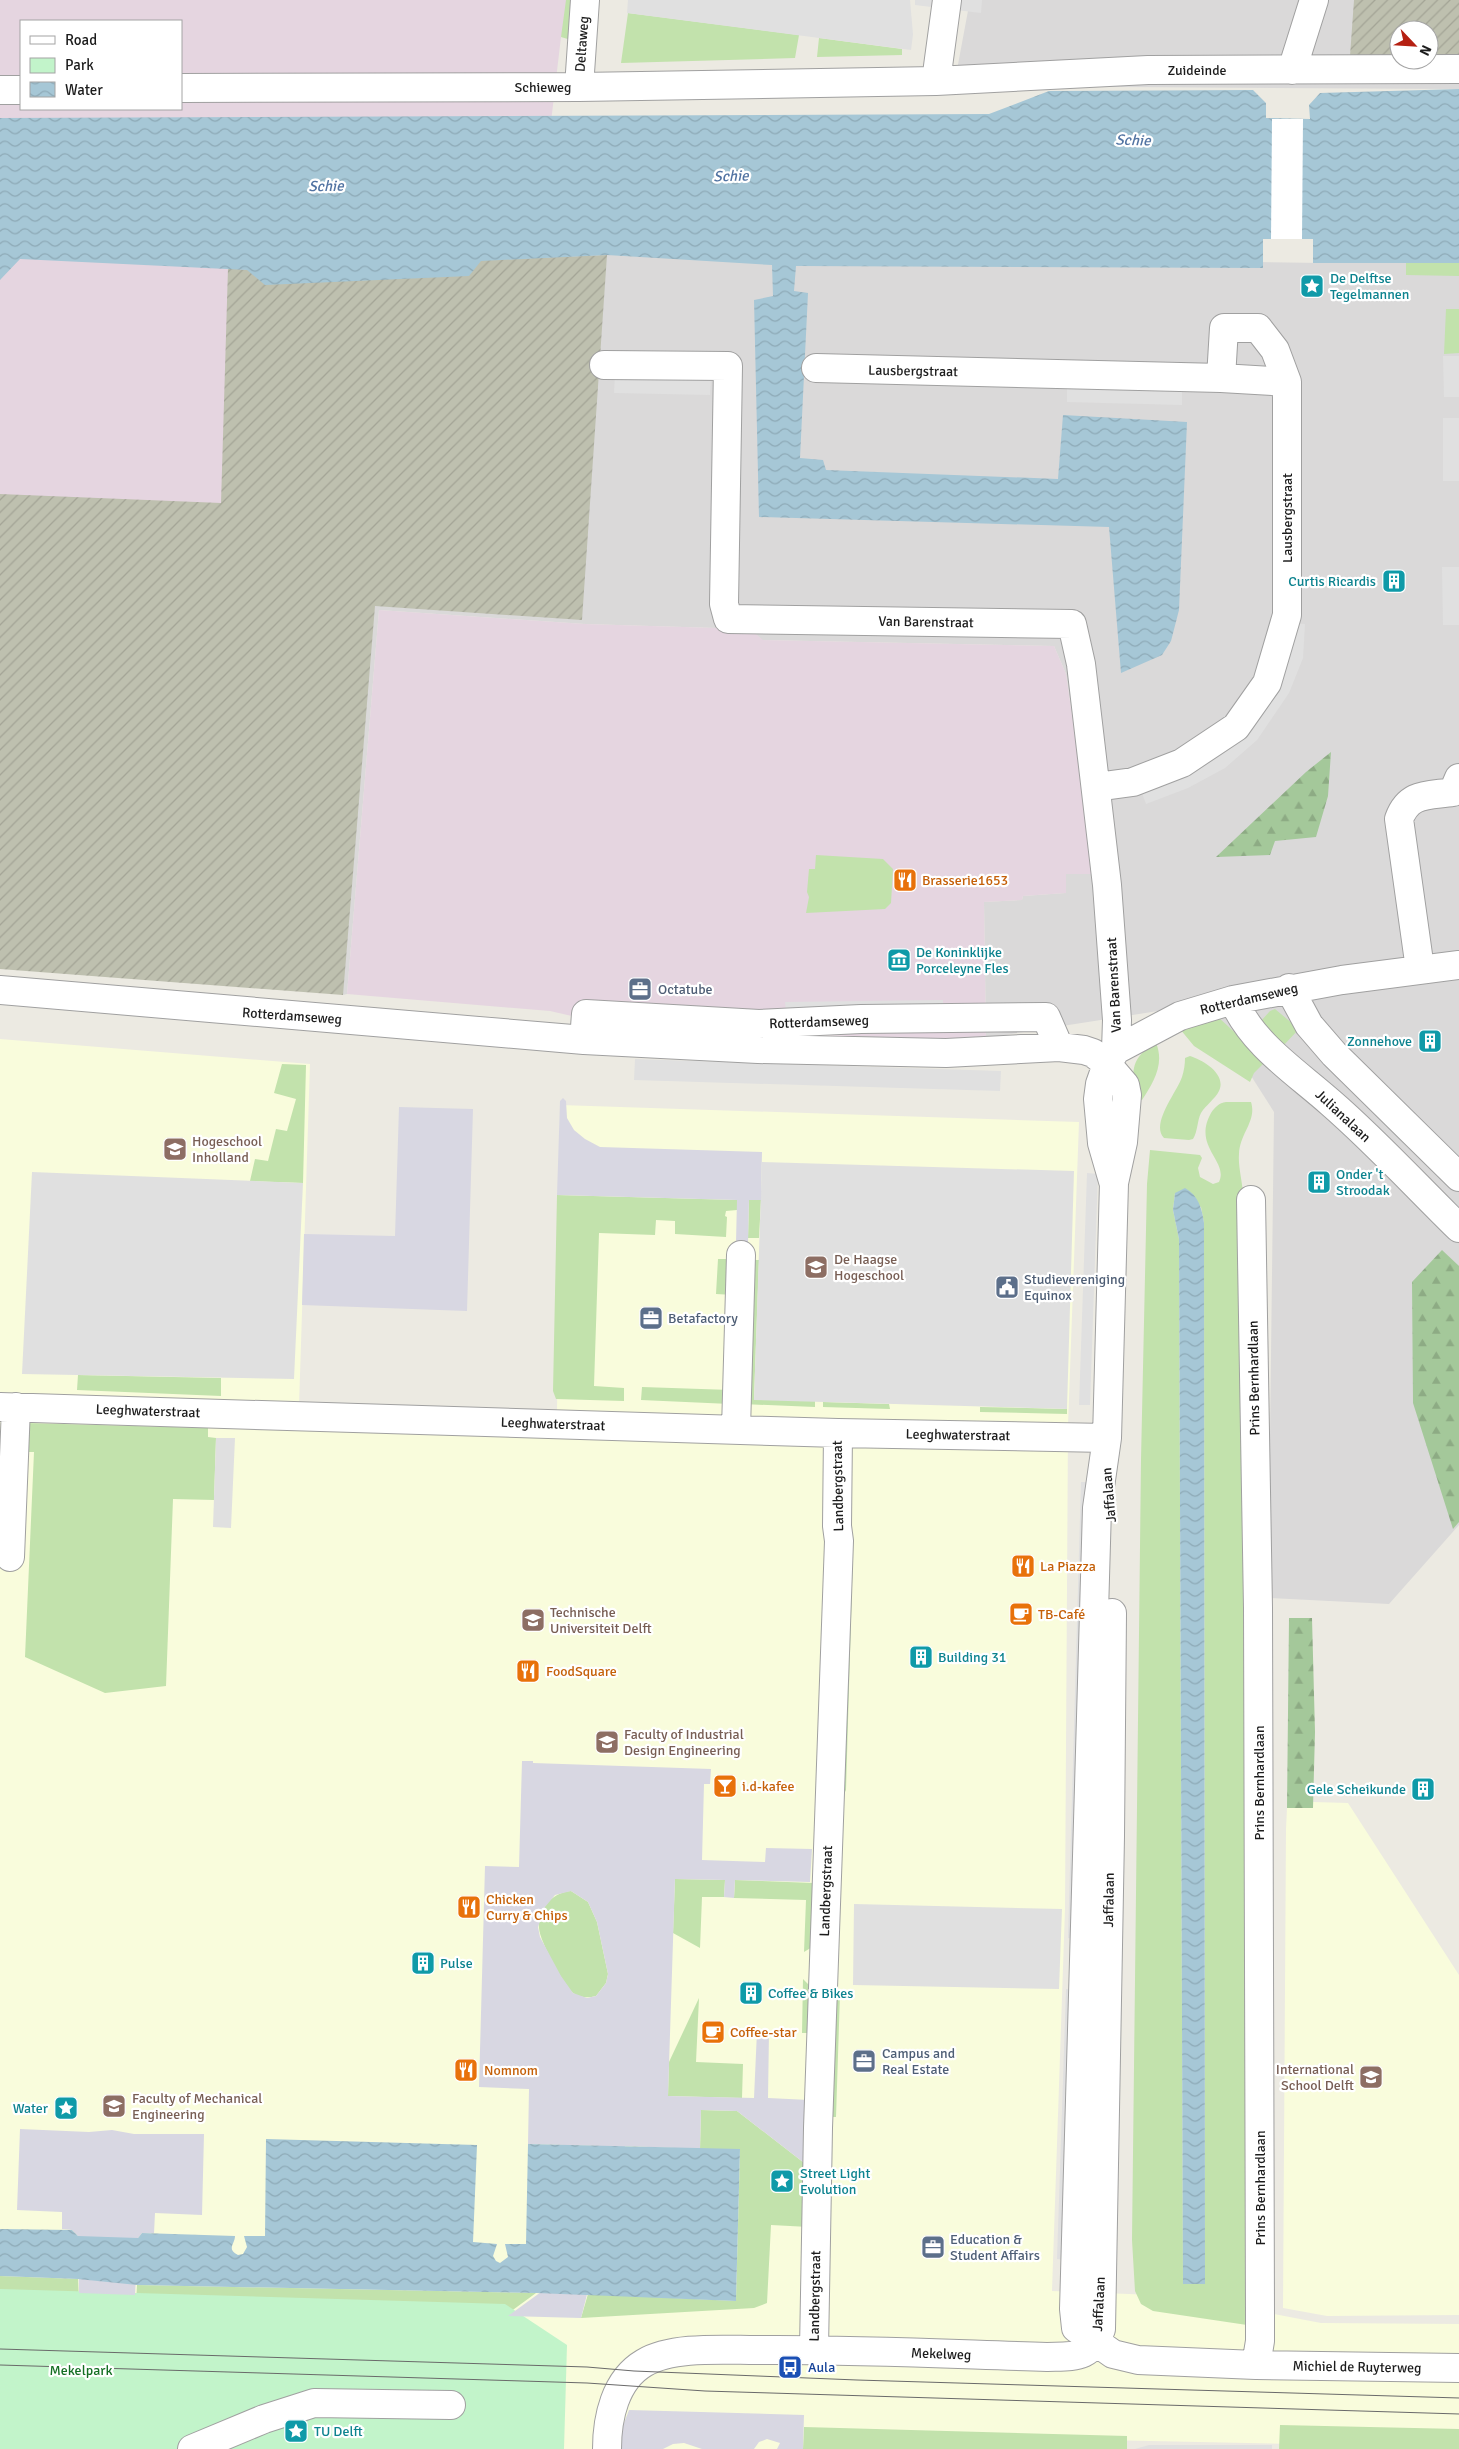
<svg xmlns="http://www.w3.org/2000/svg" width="1459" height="2449" font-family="Signika,sans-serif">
<defs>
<pattern id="construction-furrows" width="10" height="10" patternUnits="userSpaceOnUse" patternTransform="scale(1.25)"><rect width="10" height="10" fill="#bec0af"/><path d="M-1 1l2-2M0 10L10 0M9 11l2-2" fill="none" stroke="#a3a496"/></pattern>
<pattern id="forest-firs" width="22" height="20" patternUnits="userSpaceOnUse" patternTransform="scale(1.25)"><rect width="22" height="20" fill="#a4c89a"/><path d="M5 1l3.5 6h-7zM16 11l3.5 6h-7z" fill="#8dab84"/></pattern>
<pattern id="water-waves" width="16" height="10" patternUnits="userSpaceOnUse" patternTransform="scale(1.25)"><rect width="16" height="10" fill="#a6c7d6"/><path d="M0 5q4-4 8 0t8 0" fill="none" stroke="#8eaab7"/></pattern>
</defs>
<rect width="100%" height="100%" fill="#eceae2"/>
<path fill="#dad9d9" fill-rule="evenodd" d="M970,0H1459V89L954,86ZM1399,30H1429V60H1399Z
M239,247L1322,263H1459V1525L1389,1604L1268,1598L1274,1112L1246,1068L1158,1011L986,1038L984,902L1022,900L1023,896L1065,893V874L1095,873L1066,674L1054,646L762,640L750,629L585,624L379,610L347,994L343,995L0,497Z"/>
<path fill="#e5d5e0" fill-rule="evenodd" d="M0,0H576L561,37L539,224L228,509L0,497ZM21,21H181V109H21Z
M379,610L585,624L750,629L763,640L1054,646L1066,674L1095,874H1066V893L1023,896L1022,900L984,902L986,1038L957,1040L624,1028L550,1011L347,994Z"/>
<path fill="#f9fcdc" d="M0,1039L310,1064L299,1406L557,1413L560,1105L1079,1122L1068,1426L1065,1909L1052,2291L1180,2296L1321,2323L1459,2324V2442L1292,2444L812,2434V2449H0Z
M1313,1802L1348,1803L1459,1975V2315L1327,2316L1283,2308L1286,1829L1287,1808H1313Z"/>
<path fill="url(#construction-furrows)" d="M1354,0H1459V55H1429V30H1399V56H1350Z
M607,255L582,620L375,606L343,995L0,969V494L221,503L228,268L248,270Z"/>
<path fill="#c2e2ac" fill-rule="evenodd" d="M566,0H576L571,40L561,37Z
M628,13L799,35L795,58L621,63Z
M819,38L902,49V55L817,57Z
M1406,263H1459V276L1406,275Z
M1446,309H1459V353L1444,354Z
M816,855L883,859L893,869L891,903L885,909L806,913L809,897L807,892L809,869H815Z
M1275,1009L1299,1029L1283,1046L1261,1021L1270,1011Z
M1218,1017L1266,1061L1254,1073L1250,1082L1194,1046L1180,1029Z
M1156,1043C1165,1064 1153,1083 1142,1100H1133C1134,1071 1128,1059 1156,1043Z
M1190,1056C1203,1060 1227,1074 1219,1091C1215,1099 1206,1105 1201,1113C1197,1121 1198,1131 1193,1139L1189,1140L1164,1138C1150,1124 1177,1092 1182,1077C1184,1071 1185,1064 1185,1058Z
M282,1064L306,1065L303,1183L250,1181L255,1159L268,1161L276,1129L287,1131L296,1099L274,1093Z
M1226,1102H1251C1257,1121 1240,1133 1239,1154C1238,1166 1242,1180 1243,1193L1247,2325L1153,2311L1141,2304L1135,2291L1132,2240L1141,1460L1147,1184L1150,1150L1200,1155L1202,1158L1198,1168L1200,1177L1213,1184L1219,1182C1229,1161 1192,1147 1211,1113C1215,1107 1219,1103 1226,1102ZM1175,1193L1201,1207L1204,1223L1205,2284L1183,2283L1179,1239L1173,1210Z
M557,1195L737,1200V1210L726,1211L725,1216L727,1217L726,1237L675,1234V1221L656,1220L655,1235L599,1233L594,1386L624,1388V1401L556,1399L553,1391Z
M749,1200H761L759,1238H748Z
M718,1259H735L734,1295L716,1294Z
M749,1260H759L754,1399L815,1401V1407L743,1404Z
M78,1375L221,1378V1396L77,1390Z
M642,1387L731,1390L730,1404L641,1400Z
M823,1402L889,1404L890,1409L823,1407Z
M980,1407L1067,1409V1414L980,1412Z
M26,1423L208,1428V1437L216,1438L214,1500L173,1499L166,1686L105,1693L25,1657L34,1452H26Z
M853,1551L846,1790L838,1806L846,1557Z
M675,1879L725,1880L724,1897H702L700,1948L673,1933Z
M735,1880L813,1883L815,1885L817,1944L804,1952L806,1900L734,1898Z
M571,1891L588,1902L597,1922L608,1974L606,1983L596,1996C588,1998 580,1998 573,1993C563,1984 540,1942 539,1928C537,1909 553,1892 571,1891Z
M803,1979L814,1990L813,2033H802Z
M833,1993L840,1994L836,2117H829Z
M699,1998L696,2062L743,2064L742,2098L668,2096L669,2062Z
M701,2110L737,2111L808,2166L809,2227L771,2225L767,2303L754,2308L581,2318L588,2294L736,2301L740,2150L700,2149Z
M0,2276L78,2279L79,2300L0,2299Z
M137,2285L536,2293L506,2315L136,2304Z
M1280,2425L1459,2429V2449H1279Z
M804,2427L1127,2436V2449H803Z"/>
<path fill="url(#forest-firs)" d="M1331,752L1328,796L1316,837L1275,841L1270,855L1216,857L1306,772Z
M1442,1250L1459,1266V1522L1453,1529L1413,1403L1412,1282Z
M1289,1618H1312L1315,1732L1313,1808H1287Z"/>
<path fill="#c2f4ca" d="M0,2289L505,2304L567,2345L564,2449H0Z"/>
<path fill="#e0e0e0" d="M628,0H910L913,34L911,50L627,13Z
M915,0H982L981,13L915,5Z
M1443,356H1459V397H1444Z
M615,375L711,377L710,395L614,393Z
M1067,384L1182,387V405L1067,402Z
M1443,418H1459V481H1443Z
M1442,567H1459V625H1443Z
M1291,623L1305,624L1303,658L1289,693L1257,740L1225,768L1188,788L1146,804L1140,788L1216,756Z
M943,1000V1019L787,1022L785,1002Z
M635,1059L1001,1071L1000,1091L634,1080Z
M762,1162L1074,1171L1067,1409L754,1400Z
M32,1172L303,1183L294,1379L22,1374Z
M1087,1173L1098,1174L1090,1405H1079Z
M216,1438H235L231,1528L213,1527Z
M1081,1482H1093L1079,1939L1068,1938Z
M854,1904L1062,1909L1059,1989L853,1985Z
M1066,1989L1077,1990L1068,2260L1057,2259Z
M1149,2445H1272V2449H1135Z"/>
<path fill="#d8d7e2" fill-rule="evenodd" d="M563,1098L566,1101L567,1118L574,1130L585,1139L600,1147L762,1152L761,1200H749L748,1243L736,1242L737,1200L557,1195L560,1101Z
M399,1107L473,1109L467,1311L302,1305L304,1234L395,1236Z
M522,1761H533V1763L711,1769L710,1784H704L702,1860L765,1862L766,1848L812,1849L810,1882L735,1880L734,1898L724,1897L725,1880L675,1879L668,2096L754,2098L757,2031L769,2032L768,2098L809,2100L808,2166L737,2111L701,2110L700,2149L625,2146L581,2318L508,2316L574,2268L601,2146L528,2144L529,2089L479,2087L485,1866L519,1867ZM571,1891L588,1902L597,1922L608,1974L606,1983L596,1996L587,1998L573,1993L561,1976L540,1937L538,1927L545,1907L555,1895Z
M20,2129L89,2132L112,2130L134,2134H204L202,2215L155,2213L154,2233H142L138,2238L135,2295L79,2293L78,2236L72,2230L62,2229V2212L17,2210Z
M629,2410L804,2415L803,2449H777L780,2443L767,2439L759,2442L754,2449H702L684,2443L673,2444L663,2449H622V2428Z"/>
<path fill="url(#water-waves)" d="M1459,89V263H1313V239H1263V268L796,266L794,291L808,293L800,458L823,460L826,470L1058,479L1063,415L1187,422L1179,610L1171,641L1162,655L1121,673L1109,527L759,517L754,300L773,296L772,265L607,255L481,261L469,276L265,285L247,270L20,259L0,280V118L989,114L1049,91L1253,90L1266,103V118L1310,119L1309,105L1320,93Z
M1185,1188C1198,1195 1202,1208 1204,1223L1205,2284H1183L1179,1239L1173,1210L1175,1193Z
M266,2139L477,2145L473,2242L497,2244L493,2256L496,2261L500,2263L508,2257L505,2244H526L528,2144L740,2149L736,2301L536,2293L137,2285L78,2279L0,2276V2229L72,2230L78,2236L138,2238L142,2233L235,2236C235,2244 226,2249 238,2255L243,2254L247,2247L244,2236H265Z"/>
<path fill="#fff" d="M1272,119H1303L1302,239H1271Z"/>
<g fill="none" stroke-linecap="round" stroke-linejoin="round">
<g stroke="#a0a0a0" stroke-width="30">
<path id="minor" d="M1292,70L1314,0
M936,81L947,0
M579,87L585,0
M181,88L579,87L936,81L1148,70L1459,69
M0,90H21
M604,365L728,366L724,604L728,619L1072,624L1081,664L1107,885L1117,1020L1116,1050
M816,368L1221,378L1287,382V615L1267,683L1236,727L1182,763L1133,782L1096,787
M1221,378L1224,328H1258L1275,350L1287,382
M1420,969L1399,819C1409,792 1428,796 1453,792L1459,778
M1289,988L1309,1025L1334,1054L1459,1177
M0,990L584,1040L758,1049L946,1053L1059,1047L1084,1050L1093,1053L1107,1064L1125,1085L1127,1095L1123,1142L1114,1183L1107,1438L1097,1508L1074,2309L1076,2328L1113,2354L1138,2360L1256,2365L1459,2368
M1233,1000C1253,1045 1295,1071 1331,1103C1376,1142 1417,1187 1459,1228
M584,1040L586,1014L759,1024L861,1019L1046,1017L1059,1047
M1113,1181L1102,1143L1098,1099L1100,1084L1107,1064L1116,1050L1180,1016L1233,1000L1342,980L1459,965
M1251,1200L1258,1608L1260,2318V2341L1256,2365
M0,1407L838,1433L1107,1438
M736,1429L741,1255
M10,1557L16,1407
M814,2349L818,2128L839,1541L837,1526L838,1433
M192,2449L264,2419L314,2403L451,2405
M607,2449C607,2418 615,2380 644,2363C672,2346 724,2350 756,2350C853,2349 950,2354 1047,2357C1075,2356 1091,2359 1101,2329L1110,1836L1112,1613"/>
</g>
<use href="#minor" stroke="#fff" stroke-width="28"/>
<path stroke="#6a6a6a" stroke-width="1" d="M0,2349L587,2367L634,2371L857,2380L1459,2398
M0,2365L587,2383L705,2391L1459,2414"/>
</g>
<defs>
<g id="sight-square" transform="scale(1.25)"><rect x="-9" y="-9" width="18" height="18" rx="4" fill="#0f9aa8" stroke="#fff"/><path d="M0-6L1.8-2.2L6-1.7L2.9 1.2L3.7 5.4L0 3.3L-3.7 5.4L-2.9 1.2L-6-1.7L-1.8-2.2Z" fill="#fff"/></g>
<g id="building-square" transform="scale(1.25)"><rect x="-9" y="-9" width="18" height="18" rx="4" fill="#0f9aa8" stroke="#fff"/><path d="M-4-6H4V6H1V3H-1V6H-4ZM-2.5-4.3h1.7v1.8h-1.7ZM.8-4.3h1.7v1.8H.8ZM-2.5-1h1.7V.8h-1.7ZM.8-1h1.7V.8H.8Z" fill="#fff"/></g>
<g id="restaurant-square" transform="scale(1.25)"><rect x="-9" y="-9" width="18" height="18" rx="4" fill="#e8710a" stroke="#fff"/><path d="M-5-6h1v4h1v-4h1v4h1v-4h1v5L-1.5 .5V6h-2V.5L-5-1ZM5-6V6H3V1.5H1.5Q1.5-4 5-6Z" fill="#fff"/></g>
<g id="museum-square" transform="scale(1.25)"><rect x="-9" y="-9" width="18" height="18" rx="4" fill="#0f9aa8" stroke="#fff"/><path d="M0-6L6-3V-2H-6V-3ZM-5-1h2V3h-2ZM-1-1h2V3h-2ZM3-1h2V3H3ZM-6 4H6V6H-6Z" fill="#fff"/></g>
<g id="office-square" transform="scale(1.25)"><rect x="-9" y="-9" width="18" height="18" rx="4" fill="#5c6f8a" stroke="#fff"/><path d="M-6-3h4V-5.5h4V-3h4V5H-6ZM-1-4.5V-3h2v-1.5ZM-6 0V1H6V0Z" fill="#fff"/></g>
<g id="university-square" transform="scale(1.25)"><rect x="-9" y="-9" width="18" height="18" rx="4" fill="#8d6e63" stroke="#fff"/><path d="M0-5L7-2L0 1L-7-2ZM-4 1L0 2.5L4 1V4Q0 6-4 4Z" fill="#fff"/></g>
<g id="civic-square" transform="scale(1.25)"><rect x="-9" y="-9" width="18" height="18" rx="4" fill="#5c6f8a" stroke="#fff"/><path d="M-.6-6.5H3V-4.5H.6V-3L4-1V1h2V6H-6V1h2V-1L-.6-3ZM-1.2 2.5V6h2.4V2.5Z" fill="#fff"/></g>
<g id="cafe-square" transform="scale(1.25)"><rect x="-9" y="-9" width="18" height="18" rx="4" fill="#e8710a" stroke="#fff"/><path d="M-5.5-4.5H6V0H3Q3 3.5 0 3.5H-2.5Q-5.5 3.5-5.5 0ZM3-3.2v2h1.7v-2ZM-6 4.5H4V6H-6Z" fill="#fff"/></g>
<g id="bar-square" transform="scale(1.25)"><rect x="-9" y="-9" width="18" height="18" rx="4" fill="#e8710a" stroke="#fff"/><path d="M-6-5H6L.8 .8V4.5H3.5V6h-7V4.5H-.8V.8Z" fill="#fff"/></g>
<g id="school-square" transform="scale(1.25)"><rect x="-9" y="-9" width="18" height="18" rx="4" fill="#8d6e63" stroke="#fff"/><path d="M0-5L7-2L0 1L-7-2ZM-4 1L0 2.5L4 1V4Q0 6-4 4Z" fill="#fff"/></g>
<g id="bus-square" transform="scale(1.25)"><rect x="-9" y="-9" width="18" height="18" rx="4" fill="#1a4fb4" stroke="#fff"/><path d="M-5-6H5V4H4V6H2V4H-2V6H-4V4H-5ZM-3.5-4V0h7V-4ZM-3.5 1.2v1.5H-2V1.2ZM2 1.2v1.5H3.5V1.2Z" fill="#fff"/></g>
</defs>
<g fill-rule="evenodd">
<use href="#sight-square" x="1312" y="286"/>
<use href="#building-square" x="1394" y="581"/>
<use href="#restaurant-square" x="905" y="880"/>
<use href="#museum-square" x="899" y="960"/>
<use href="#office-square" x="640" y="989"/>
<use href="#building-square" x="1430" y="1041"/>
<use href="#university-square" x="175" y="1149"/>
<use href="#building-square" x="1319" y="1182"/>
<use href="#university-square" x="816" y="1267"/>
<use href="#civic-square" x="1007" y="1287"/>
<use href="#office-square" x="651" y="1318"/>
<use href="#restaurant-square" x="1023" y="1566"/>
<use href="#cafe-square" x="1021" y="1614"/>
<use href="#university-square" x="533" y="1620"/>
<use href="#building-square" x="921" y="1657"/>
<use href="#restaurant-square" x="528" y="1671"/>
<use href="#university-square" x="607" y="1742"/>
<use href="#bar-square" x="725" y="1786"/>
<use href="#building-square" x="1423" y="1789"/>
<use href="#restaurant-square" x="469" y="1907"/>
<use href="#building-square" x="423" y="1963"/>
<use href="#building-square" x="751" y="1993"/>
<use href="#cafe-square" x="713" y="2032"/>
<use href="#office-square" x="864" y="2061"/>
<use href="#restaurant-square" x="466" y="2070"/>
<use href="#school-square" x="1371" y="2077"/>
<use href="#university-square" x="114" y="2106"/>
<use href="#sight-square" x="66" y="2108"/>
<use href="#sight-square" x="782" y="2181"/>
<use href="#office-square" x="933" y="2247"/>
<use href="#bus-square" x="790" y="2367"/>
<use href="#sight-square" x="296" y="2431"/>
</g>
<g text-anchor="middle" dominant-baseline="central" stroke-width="4.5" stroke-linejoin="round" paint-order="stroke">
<g font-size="14" fill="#1c1c1c" stroke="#fff">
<text transform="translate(582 44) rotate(-86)">Deltaweg</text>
<text x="1197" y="70">Zuideinde</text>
<text x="543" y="87">Schieweg</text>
<text transform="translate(913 371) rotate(1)">Lausbergstraat</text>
<text transform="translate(1287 518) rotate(-90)">Lausbergstraat</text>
<text transform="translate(926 622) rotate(1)">Van Barenstraat</text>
<text transform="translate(1114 985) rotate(-93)">Van Barenstraat</text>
<text transform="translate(1249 999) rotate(-13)">Rotterdamseweg</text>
<text transform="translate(292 1016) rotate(4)">Rotterdamseweg</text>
<text transform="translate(819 1022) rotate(-2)">Rotterdamseweg</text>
<text transform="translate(1343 1116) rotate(43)">Julianalaan</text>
<text transform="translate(1254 1378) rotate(-91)">Prins Bernhardlaan</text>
<text transform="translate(148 1411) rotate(2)">Leeghwaterstraat</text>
<text transform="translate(553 1424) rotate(2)">Leeghwaterstraat</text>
<text transform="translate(958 1435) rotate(1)">Leeghwaterstraat</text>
<text transform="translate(838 1486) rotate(-91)">Landbergstraat</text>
<text transform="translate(1109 1495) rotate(-95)">Jaffalaan</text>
<text transform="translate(1259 1783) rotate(-90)">Prins Bernhardlaan</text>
<text transform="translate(826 1891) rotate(-88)">Landbergstraat</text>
<text transform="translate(1109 1900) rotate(-89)">Jaffalaan</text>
<text transform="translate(1260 2188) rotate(-90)">Prins Bernhardlaan</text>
<text transform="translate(815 2296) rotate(-89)">Landbergstraat</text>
<text transform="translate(1099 2304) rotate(-87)">Jaffalaan</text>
<text transform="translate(941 2354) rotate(2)">Mekelweg</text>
<text transform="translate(1357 2367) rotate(1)">Michiel de Ruyterweg</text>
</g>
<g font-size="14" fill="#0d838f" stroke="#fff" text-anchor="start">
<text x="1330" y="278">De Delftse<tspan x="1330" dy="16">Tegelmannen</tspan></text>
<text x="1376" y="581" text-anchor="end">Curtis Ricardis</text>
<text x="916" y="952">De Koninklijke<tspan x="916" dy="16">Porceleyne Fles</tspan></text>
<text x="1412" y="1041" text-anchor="end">Zonnehove</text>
<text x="1336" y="1174">Onder 't<tspan x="1336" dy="16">Stroodak</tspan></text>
<text x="938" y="1657">Building 31</text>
<text x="1406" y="1789" text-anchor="end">Gele Scheikunde</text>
<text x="440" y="1963">Pulse</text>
<text x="768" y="1993">Coffee &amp; Bikes</text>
<text x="48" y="2108" text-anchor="end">Water</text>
<text x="800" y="2173">Street Light<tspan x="800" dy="16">Evolution</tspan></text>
<text x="314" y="2431">TU Delft</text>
</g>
<g font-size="14" fill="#c56008" stroke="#fff" text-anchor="start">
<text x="922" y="880">Brasserie1653</text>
<text x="1040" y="1566">La Piazza</text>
<text x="1038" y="1614">TB-Café</text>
<text x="546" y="1671">FoodSquare</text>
<text x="742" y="1786">i.d-kafee</text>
<text x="486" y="1899">Chicken<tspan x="486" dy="16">Curry &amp; Chips</tspan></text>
<text x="730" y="2032">Coffee-star</text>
<text x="484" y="2070">Nomnom</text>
</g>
<g font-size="14" fill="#4e5e75" stroke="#fff" text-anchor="start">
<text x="658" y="989">Octatube</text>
<text x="1024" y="1279">Studievereniging<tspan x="1024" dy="16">Equinox</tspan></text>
<text x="668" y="1318">Betafactory</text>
<text x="882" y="2053">Campus and<tspan x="882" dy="16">Real Estate</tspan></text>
<text x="950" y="2239">Education &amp;<tspan x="950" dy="16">Student Affairs</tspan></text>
</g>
<g font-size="14" fill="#785e54" stroke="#fff" text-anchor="start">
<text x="192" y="1141">Hogeschool<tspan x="192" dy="16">Inholland</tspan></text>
<text x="834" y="1259">De Haagse<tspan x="834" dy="16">Hogeschool</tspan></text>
<text x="550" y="1612">Technische<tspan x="550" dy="16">Universiteit Delft</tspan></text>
<text x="624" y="1734">Faculty of Industrial<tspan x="624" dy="16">Design Engineering</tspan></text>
<text x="1354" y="2069" text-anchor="end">International<tspan x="1354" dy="16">School Delft</tspan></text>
<text x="132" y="2098">Faculty of Mechanical<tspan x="132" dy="16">Engineering</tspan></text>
</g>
<g font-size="14" fill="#164399" stroke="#fff" text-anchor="start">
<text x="808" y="2367">Aula</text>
</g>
<g font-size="14" fill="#156f24" stroke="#fff">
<text x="81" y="2370">Mekelpark</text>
</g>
<g font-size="15" font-style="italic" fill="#5173a2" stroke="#fff">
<text transform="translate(1133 140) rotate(2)">Schie</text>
<text transform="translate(731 176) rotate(-2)">Schie</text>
<text transform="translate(326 186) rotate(-1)">Schie</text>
</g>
</g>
<rect x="20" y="20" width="162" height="90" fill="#ffffff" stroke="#a4a4a4"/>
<rect x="30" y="36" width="25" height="8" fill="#ffffff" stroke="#a4a4a4"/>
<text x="65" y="45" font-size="15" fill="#1c1c1c">Road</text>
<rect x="30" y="58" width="25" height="15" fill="#c2f4ca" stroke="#a4a4a4"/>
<text x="65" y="70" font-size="15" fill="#1c1c1c">Park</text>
<rect x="30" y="82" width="25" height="15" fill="url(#water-waves)" stroke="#a4a4a4"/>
<text x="65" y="95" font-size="15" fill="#1c1c1c">Water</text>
<g transform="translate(1414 45) rotate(115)"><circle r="24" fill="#ffffff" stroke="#a4a4a4"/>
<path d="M0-4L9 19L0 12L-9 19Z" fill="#b52012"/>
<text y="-8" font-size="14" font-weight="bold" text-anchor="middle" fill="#1c1c1c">N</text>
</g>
</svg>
